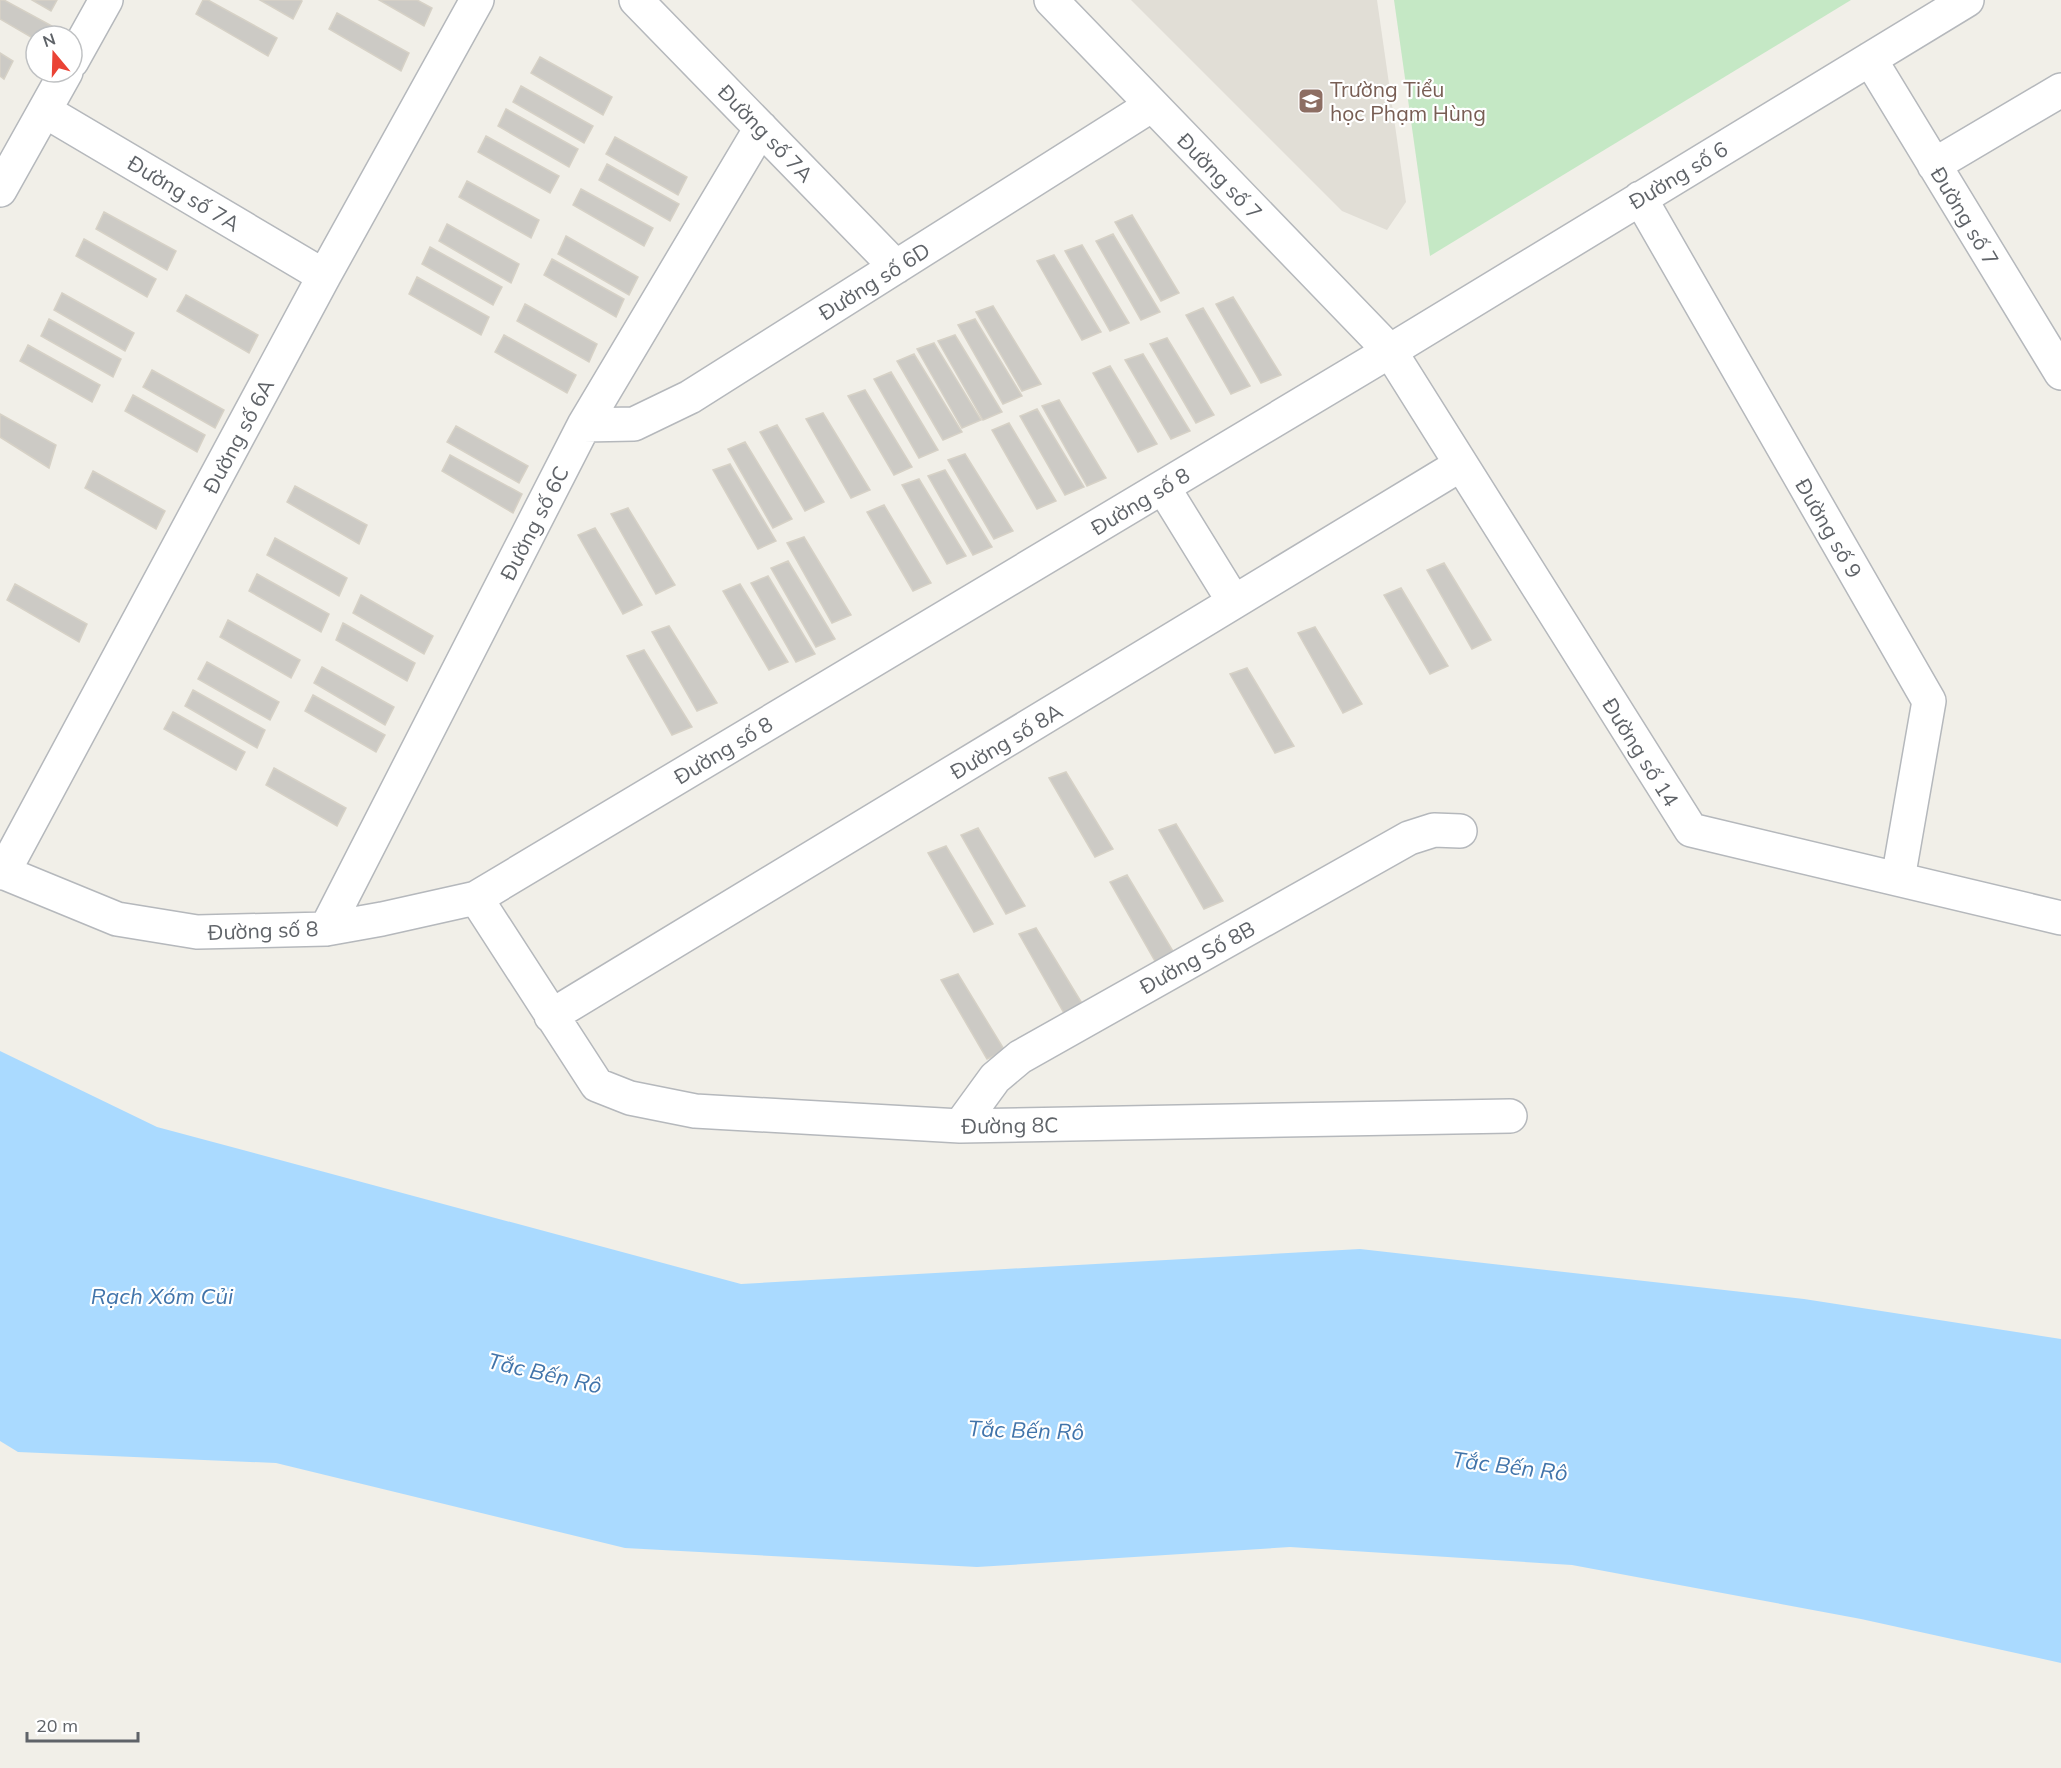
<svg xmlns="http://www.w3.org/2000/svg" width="2061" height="1768" font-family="Mulish,sans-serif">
<rect width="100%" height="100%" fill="#f1efe8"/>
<path fill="#e1ded6" d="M1131,0H1377L1406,202L1387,230L1342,211Z"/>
<path fill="#c5e8c5" d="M1394,0H1851L1430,256Z"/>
<path fill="#aadaff" d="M0,1051L157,1127L741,1284L1360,1249L1804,1299L2061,1339V1663L1861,1619L1572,1565L1290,1547L977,1567L625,1548L276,1463L18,1452L0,1441Z"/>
<path fill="#cccac5" stroke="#d6d1c6" stroke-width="1.5" d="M0,0H4L52,26L47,36H36V40L0,19Z
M32,0H57L51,11Z
M203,0H208L277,38L268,56L196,14Z
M260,0H300L302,1L293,19Z
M379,0H417L432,8L424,26Z
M337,13L409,53L401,71L329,29Z
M0,53L13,61L4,79L0,76Z
M540,57L612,97L603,115L531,73Z
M521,86L593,126L584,143L513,102Z
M506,109L578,149L569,167L498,126Z
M486,136L559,176L550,193L478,152Z
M615,137L687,177L678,195L606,154Z
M607,164L679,204L670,221L599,180Z
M467,181L539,220L531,238L459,197Z
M581,189L653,228L644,246L573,205Z
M104,212L176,251L167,270L96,229Z
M1132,215L1179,293L1161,301L1115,222Z
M447,224L519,264L511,283L439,241Z
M1113,234L1160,312L1141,320L1096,241Z
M566,236L638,277L629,295L558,254Z
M84,239L156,279L147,297L76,256Z
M1082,245L1129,323L1110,331L1065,251Z
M430,247L502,287L493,305L422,264Z
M1054,255L1101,332L1082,340L1037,261Z
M552,259L624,299L616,317L544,275Z
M417,277L489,317L481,335L409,294Z
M62,293L134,333L125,351L54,310Z
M186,295L258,335L249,353L177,311Z
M1233,297L1281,375L1261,383L1216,304Z
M525,304L597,344L589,362L517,321Z
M993,306L1041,384L1022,391L976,312Z
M1203,308L1250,386L1231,394L1186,315Z
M49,319L121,359L113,377L41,336Z
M975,319L1022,396L1003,404L958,325Z
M504,335L576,375L567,393L495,352Z
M955,335L1002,412L983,420L938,341Z
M1167,338L1214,415L1196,423L1150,344Z
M934,343L981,420L962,428L917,349Z
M28,345L100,385L92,402L20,361Z
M914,354L962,432L943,440L897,361Z
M1143,354L1190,431L1171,439L1125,360Z
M1110,366L1157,444L1138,452L1093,373Z
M152,370L224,410L215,428L143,387Z
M891,372L938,450L919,458L874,379Z
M865,390L912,467L894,475L848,396Z
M133,395L205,435L197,452L125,411Z
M1059,400L1106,478L1087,486L1042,406Z
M1037,409L1084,487L1065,495L1020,416Z
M823,413L870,490L851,498L806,419Z
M0,414L56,445L49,468L0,437Z
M1009,423L1056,501L1037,509L992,430Z
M777,425L824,502L805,511L760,432Z
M456,426L528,466L519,483L447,442Z
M745,442L792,519L773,528L728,449Z
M965,454L1013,531L994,539L948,460Z
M450,455L522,494L513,513L442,471Z
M730,464L776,541L758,549L713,470Z
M945,470L992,547L973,555L928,476Z
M93,471L165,511L156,529L85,488Z
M919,479L966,556L947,564L902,485Z
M295,486L367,525L359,544L287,502Z
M884,505L931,583L913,591L867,512Z
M628,508L675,585L656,594L611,514Z
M595,528L642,605L623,614L578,535Z
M804,537L851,615L832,623L787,543Z
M275,538L347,578L339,596L267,555Z
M788,561L835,639L816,647L771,568Z
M1444,563L1491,640L1472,649L1427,570Z
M257,574L329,614L321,632L249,591Z
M768,576L815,654L796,662L751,583Z
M15,584L87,624L79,642L7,600Z
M740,584L788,662L769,670L723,591Z
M1401,588L1448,666L1430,674L1384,595Z
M361,595L433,636L424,654L353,613Z
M228,620L300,660L291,678L220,637Z
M343,623L415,663L407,681L336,640Z
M669,626L717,703L697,711L652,632Z
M1315,627L1362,704L1343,713L1298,633Z
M644,650L692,727L672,735L627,656Z
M207,662L279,702L270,720L198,679Z
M322,667L394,707L385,725L314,683Z
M1247,668L1294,746L1275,753L1230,674Z
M193,690L265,730L257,748L185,706Z
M313,695L385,735L376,752L305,711Z
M173,712L245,752L236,770L164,729Z
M274,768L346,808L337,826L266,785Z
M1066,772L1113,849L1095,857L1049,778Z
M1176,824L1223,901L1204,909L1159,830Z
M978,828L1025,906L1006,914L961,835Z
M946,846L993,924L974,932L928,853Z
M1127,875L1174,953L1155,961L1110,882Z
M1036,928L1083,1005L1064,1013L1019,934Z
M958,974L1005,1051L987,1059L941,980Z"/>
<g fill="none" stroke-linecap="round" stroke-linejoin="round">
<g stroke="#b5b8bc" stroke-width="36">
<path id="minor" d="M636,0L896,267
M1051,0L1390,351L1691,830L2061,918
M1870,59L2061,373
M72,61L106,0
M45,111L324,276
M1934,165L2061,90
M0,190L66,72
M1640,198L1929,701L1898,879
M584,425L634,424L690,397L1152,105
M1163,487L1234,602
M0,871L117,919L197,932L326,929L382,919L476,898L1390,351L1967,0
M3,873L324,276L477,0
M476,898L597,1085L630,1098L695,1111L960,1126L1510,1116
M326,929L584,425L761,128
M551,1016L1460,465
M960,1126L995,1078L1020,1057L1409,838L1434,830L1460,831"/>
</g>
<use href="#minor" stroke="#fff" stroke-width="33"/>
</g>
<defs>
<g id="school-square" transform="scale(1.35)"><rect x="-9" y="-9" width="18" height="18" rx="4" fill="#8d6e63" stroke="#fff"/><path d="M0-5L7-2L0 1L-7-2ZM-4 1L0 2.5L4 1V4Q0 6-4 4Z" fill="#fff"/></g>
</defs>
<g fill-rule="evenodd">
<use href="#school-square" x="1311" y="101"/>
</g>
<g text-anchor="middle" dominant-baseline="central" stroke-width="4.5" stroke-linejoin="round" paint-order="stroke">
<g font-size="21" fill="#785e54" stroke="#fff" text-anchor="start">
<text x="1330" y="89">Trường Tiểu<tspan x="1330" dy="24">học Phạm Hùng</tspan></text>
</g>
<g font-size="21" fill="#5f6368" stroke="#fff">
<text transform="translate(766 133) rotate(46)">Đường số 7A</text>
<text transform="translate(1678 175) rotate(-31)">Đường số 6</text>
<text transform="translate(1220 176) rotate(46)">Đường số 7</text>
<text transform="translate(184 193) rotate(31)">Đường số 7A</text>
<text transform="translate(1965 216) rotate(59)">Đường số 7</text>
<text transform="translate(874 281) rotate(-32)">Đường số 6D</text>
<text transform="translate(238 436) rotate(-62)">Đường số 6A</text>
<text transform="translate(1140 501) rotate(-31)">Đường số 8</text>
<text transform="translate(534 523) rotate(-63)">Đường số 6C</text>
<text transform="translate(1829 528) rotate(60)">Đường số 9</text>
<text transform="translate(1006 741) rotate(-31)">Đường số 8A</text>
<text transform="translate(723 750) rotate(-31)">Đường số 8</text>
<text transform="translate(1641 752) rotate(58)">Đường số 14</text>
<text transform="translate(263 930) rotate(-2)">Đường số 8</text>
<text transform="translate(1197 957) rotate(-29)">Đường Số 8B</text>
<text transform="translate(1010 1125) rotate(-1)">Đường 8C</text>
</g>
<g font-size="22" font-style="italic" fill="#4174aa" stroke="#fff">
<text x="162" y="1296">Rạch Xóm Củi</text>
<text transform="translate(545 1373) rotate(13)">Tắc Bến Rô</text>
<text transform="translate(1026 1430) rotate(2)">Tắc Bến Rô</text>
<text transform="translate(1510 1466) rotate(7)">Tắc Bến Rô</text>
</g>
</g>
<g transform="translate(54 54) rotate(341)"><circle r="28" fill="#ffffff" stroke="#bfc1c3" stroke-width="1.5"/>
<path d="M0-4.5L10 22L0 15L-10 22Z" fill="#ea4335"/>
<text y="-9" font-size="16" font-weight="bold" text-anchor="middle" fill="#5f6368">N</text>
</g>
<path d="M27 1732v9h111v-9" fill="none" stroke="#5f6368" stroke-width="3"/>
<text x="36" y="1732" font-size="18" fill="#5f6368" stroke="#ffffff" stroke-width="4.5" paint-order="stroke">20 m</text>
</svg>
